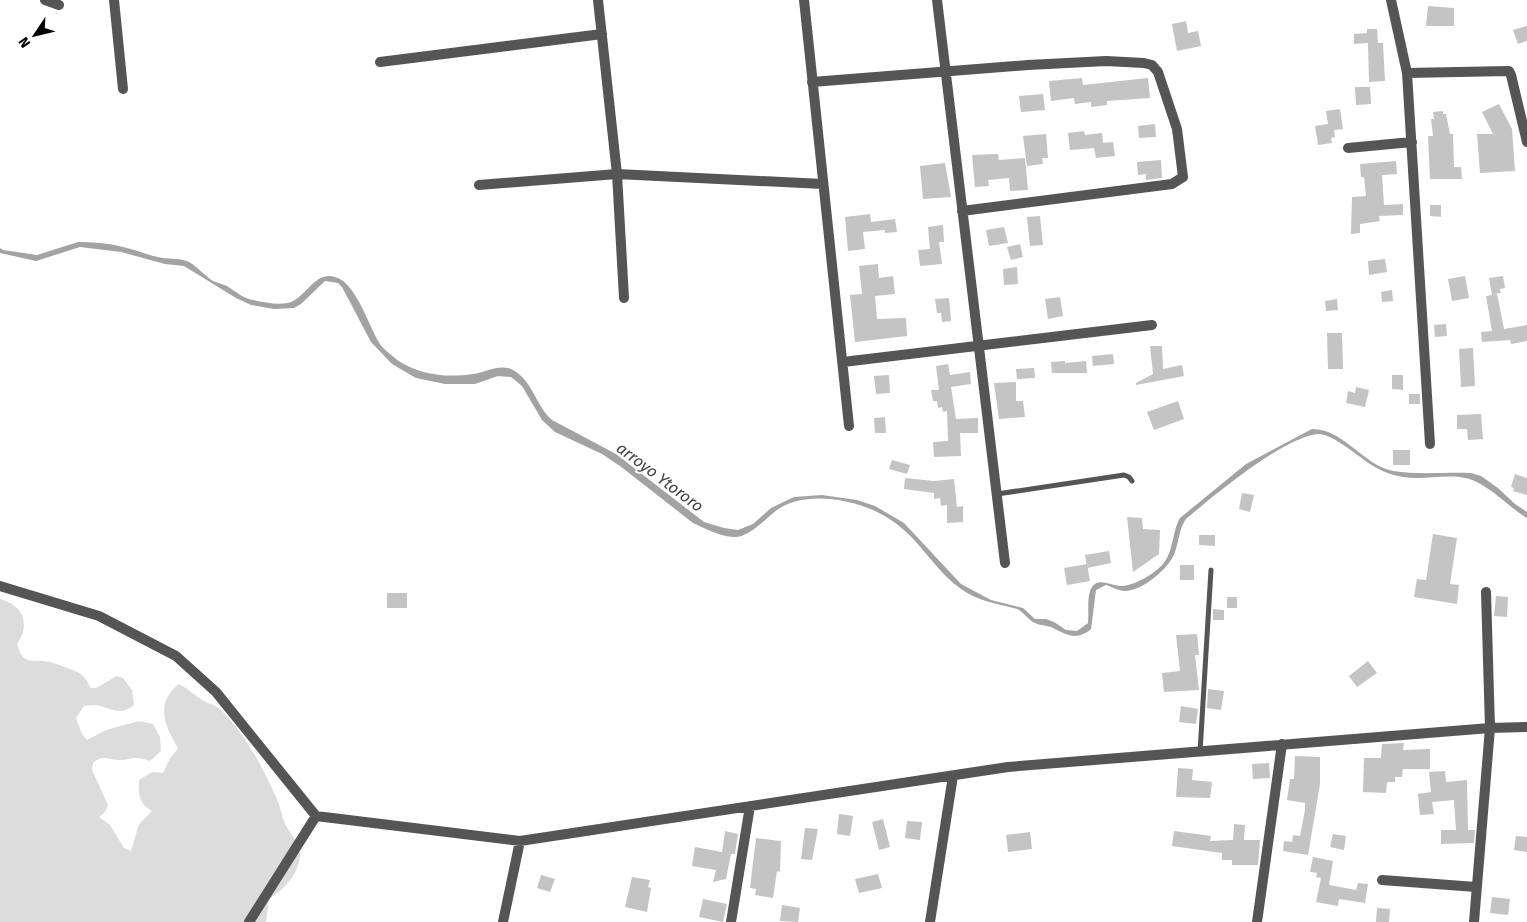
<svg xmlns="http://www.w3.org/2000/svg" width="1527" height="922" font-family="'Fira Sans',sans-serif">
<rect width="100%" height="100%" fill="#fff"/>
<path fill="#dcdcdc" d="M0,599C23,605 31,624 17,644C24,668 33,658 50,662C57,664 78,671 82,675C86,678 88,684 91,688H96L117,676L123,678L132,690L134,705C122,715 113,710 100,706C95,704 89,706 84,706L76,718L82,734L87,740L106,730L139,721L153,724L160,737L161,751L150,761C131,755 134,760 119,760C108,760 103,754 93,763L92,770L108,805L105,812L99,817L110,825L124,848L131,851L139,824L152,811C139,804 138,794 139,780L152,772L163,773L169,760L178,748C164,725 155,703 179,684C190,690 195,696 204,701C209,704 216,705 221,710C244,733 263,767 276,797C280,806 282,817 286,826C291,835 299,841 300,853C300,874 285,888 269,899L266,922H0Z"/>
<path fill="#a3a3a3" d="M78,242C93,242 108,243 123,247C137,250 149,256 163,258C172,259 180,258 189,262C198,267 204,275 213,281C217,283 223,284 227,286C235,291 244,299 253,300C264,302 280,306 291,302C307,296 315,271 335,277C356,282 369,327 380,344C384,350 392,355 397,360C419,375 447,378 473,374C486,372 501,363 513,370C533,381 536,406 552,420L616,454L704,522L724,528L738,530L753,524L771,508L794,497L822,495L857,500L875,506L904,523L961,584L991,600L1023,608L1035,619H1046L1054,622L1066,630L1077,631L1088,623C1089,613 1087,600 1090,591C1096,575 1110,586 1121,586C1133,586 1150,576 1159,568C1174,556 1171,534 1180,518L1246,464L1312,429C1344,429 1363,465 1393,471C1417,475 1447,472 1471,473L1481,476L1498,488L1515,504L1527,512V518C1505,505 1486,480 1460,477C1441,475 1421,480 1403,477C1375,473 1359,454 1337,441C1333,438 1324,434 1319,434C1286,435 1212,497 1186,519C1179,529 1179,541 1175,552C1170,568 1142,591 1125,591C1119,591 1112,587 1106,585L1096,590L1091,629C1077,641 1067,635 1053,628C1048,625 1041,626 1035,623C1028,620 1024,612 1017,609C997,603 979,602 961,589C933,569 919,537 888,518C860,500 806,489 777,510C766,518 751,536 736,537C721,537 706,529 693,523L620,466L602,454L555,432L542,420L522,386L511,377L498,376L475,384H445L416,378L392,364L371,342L342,287L338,283L325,281L301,304L294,308L274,309L251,305L236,298L184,266L165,264L121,252L80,247L36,261L0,253V248L3,250L37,255Z"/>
<path fill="#c4c4c4" d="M1428,6L1454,8V26H1426Z
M1186,21L1188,33L1198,31L1201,46L1177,51L1172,24Z
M1527,26V41L1518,44L1513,30Z
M1367,29H1377L1378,43H1383L1385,81L1369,82L1368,43L1354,44V34L1367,33Z
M1082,78L1083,85L1148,78L1150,98L1107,101V105L1091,107V102L1075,104L1074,98L1051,101L1049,81Z
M1355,87H1370L1371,104L1356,105Z
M1043,94L1045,110L1021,112L1019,96Z
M1499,104L1512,129L1515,171L1480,173L1477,134H1493L1482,112Z
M1340,109L1343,129L1334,130L1335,137L1331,138L1332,143L1318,145L1315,126L1328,124L1326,111Z
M1443,111V114H1446L1450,134H1453L1454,167H1461L1462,179H1430L1428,136H1433L1431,119H1434L1433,112Z
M1155,124L1156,137L1139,138L1138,126Z
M1084,131L1085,135L1102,133L1103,143L1113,142L1115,156L1096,158L1094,148L1070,150L1068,133Z
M1046,134L1048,158H1042L1043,164L1027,166L1023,136Z
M998,154L999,160L1025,158L1028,190L1010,191L1009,178L988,180L989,186L975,187L972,155Z
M1161,160L1162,178L1146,180V174L1138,175L1137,162Z
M1396,161L1397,174L1382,175L1384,205L1403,204V215L1379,216L1380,221L1360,224V233L1351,234L1352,197L1366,196L1364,177H1361L1360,164Z
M945,163L951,197L923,199L920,166Z
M1430,205H1441V217L1430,216Z
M870,214L871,222L895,219L897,232L885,233V230L863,232L865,249L848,251L845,217Z
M1040,216L1043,245L1030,246L1027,217Z
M943,225L944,242H939L942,264L920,266L918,250L930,249L928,227Z
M1004,227L1008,243L989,246L986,230Z
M1020,244L1023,257L1011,260L1007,247Z
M1385,259L1387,272L1369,275L1368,261Z
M878,264L879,278L893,276L895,294L875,296L877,319L906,318L907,336L855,342L850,295L862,294L859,266Z
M1017,267L1018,284L1004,285L1003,269Z
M1465,276L1469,298L1452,301L1448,279Z
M1503,276L1505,288L1500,289L1501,293L1493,294H1497L1504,329L1527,325V341L1511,344L1510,340L1482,342L1481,332L1492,331L1486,296L1492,295L1489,278Z
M1392,290L1393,301L1382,302L1381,292Z
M1060,297L1063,316L1048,319L1045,299Z
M949,298L951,321L942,322L941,313H937L935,299Z
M1337,299L1338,310L1326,311L1325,301Z
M1446,324L1447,336L1435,337L1434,325Z
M1327,333H1342L1343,369H1328Z
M1150,346H1162L1163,369L1182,365L1184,376L1136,385V383L1153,374Z
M1473,348L1475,386L1461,387L1459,349Z
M1113,354L1114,364L1093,366L1092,356Z
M1065,361V363L1086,361L1087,373H1052L1051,362Z
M948,364L950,375L970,372L971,384L951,387L956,419L978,418V433H960L961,456L934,457L933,442L948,441L947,411L943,412L942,407L938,408L937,401H933L931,390H939L936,366Z
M1034,368L1035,378L1017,379L1016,369Z
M889,375L890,393L876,394L874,376Z
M1392,375H1403V390L1392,389Z
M1016,382V401H1023L1025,417L999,419L994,383Z
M1356,387L1369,390L1365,407L1346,403L1348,391L1355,393Z
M1409,394H1420V404H1409Z
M1178,401L1184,419L1154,430L1147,412Z
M1481,414L1483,439L1468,440L1467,429H1457V415Z
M885,417L886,433H875L874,418Z
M1393,450H1410V465H1393Z
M892,460L910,465L907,474L889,469Z
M1515,474L1527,478V495L1513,491L1514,488L1511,487Z
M905,478L934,481L954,479L957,507L963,506V522L947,523V505L941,506L940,498L934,499V493L904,489Z
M1242,493L1254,495L1250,512L1239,509Z
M1127,517L1142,518L1143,529L1160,530L1159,554L1133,572Z
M1433,534L1457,538L1450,584L1459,585L1457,604L1414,597L1417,579L1426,580Z
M1199,535H1215V546L1199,545Z
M1109,551L1111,563L1087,568L1085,555Z
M1087,564L1090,581L1067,585L1064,568Z
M1180,565H1194V580H1180Z
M387,593H407V608H387Z
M1496,596L1508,597L1507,617L1494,616Z
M1227,597H1237V608H1227Z
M1213,609L1224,610V620H1213Z
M1197,634L1199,655H1195L1199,690L1164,692L1162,673L1180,671L1176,635Z
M1368,661L1377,673L1357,687L1349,676Z
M1208,689L1224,691L1221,710L1207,708Z
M1181,706L1198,709L1196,724L1179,722Z
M1404,743L1403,750L1430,749V769H1403L1402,777H1395V782H1387L1386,793L1363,792L1364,758H1381L1382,744Z
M1295,756L1320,757V784L1308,855L1283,851L1284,841L1292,842L1293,835L1300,836L1305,810V803L1287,800L1290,779H1294Z
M1269,763L1270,778L1253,779L1252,764Z
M1178,768L1193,769L1192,780L1212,782L1210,798L1176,797Z
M1445,771L1446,782L1467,780L1468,830H1475L1474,843L1441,844V830H1456L1454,800L1432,802L1434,814L1420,815L1418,794L1431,792L1429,772Z
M839,814L853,816L850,836L837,834Z
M883,819L890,847L879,850L872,822Z
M907,821L922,822L920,840L905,838Z
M1234,824L1245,825L1244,840H1260L1258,865H1232V860H1222V853L1172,846L1174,831L1211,836L1210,841L1233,840Z
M805,828L818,829L812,860L801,859Z
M725,831L738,834L735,854H731L726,879L713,882L716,870L692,866L695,847L722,852Z
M1030,832L1032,849L1008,852L1006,835Z
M1333,834L1346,836L1344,850L1330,847Z
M1516,836L1527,837V852L1514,850Z
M756,838L781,841L780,872L777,871L773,898L755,895L756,889L750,888Z
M1313,857L1333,861L1329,885L1356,890L1358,883L1368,884L1365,903L1339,899L1338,906L1316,902L1321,878L1316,877L1317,873L1310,872Z
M878,874L882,888L859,893L855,879Z
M541,875L555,879L550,892L537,888Z
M632,877L650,880L648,887L651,888L647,912L625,907Z
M1492,897L1510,899L1508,915L1490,913Z
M703,899L727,904L723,922L699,917Z
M782,905L800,908L798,922L780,921Z
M1377,908L1390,909L1389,922H1376Z"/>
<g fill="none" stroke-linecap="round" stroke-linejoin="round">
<path stroke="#555" stroke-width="5" d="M997,494L1124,475L1129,477L1132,481
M1200,752L1211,570"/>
<path stroke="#555" stroke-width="10" d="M45,0L59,5
M114,0L123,89
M598,0L617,174L624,298
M804,0L849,426
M937,0L1005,563
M1391,0L1407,73L1430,444
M380,62L602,34
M1407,73L1509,71L1511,75L1527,142
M812,82L1028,65L1106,61L1144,63L1152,65L1158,72L1177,129L1183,177L1172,184L962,211
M1348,148L1412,142
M479,185L617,174L823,184
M843,362L1152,325
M0,586L99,616L176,656L216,692L316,816L520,841L1008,767L1490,728L1486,592
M1382,880L1476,887
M249,922L316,816
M503,922L520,841
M731,922L750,806
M930,922L953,776
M1257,922L1282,744
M1474,922L1490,728L1527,727"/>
</g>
<g text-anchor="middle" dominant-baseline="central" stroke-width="4" stroke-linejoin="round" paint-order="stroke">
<g font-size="16" font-style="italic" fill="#444" stroke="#fff">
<text transform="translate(660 477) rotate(37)">arroyo Ytororo</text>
</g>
</g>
<g transform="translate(35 35) rotate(235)" stroke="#ffffff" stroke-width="4" paint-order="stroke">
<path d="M0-4L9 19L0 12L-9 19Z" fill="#000000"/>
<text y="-8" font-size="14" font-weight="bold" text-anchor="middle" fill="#000000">N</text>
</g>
</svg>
